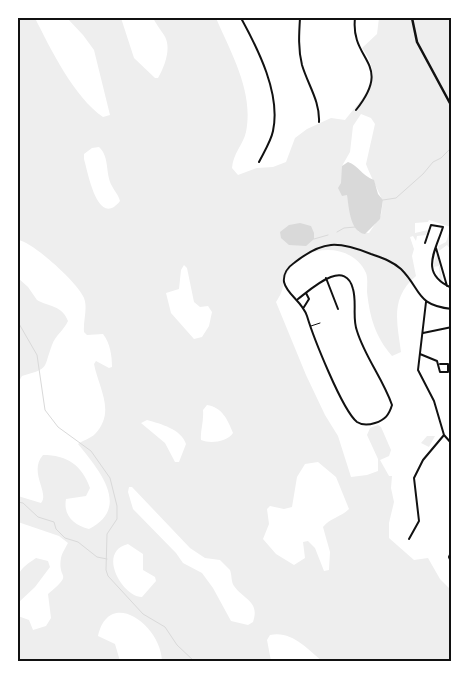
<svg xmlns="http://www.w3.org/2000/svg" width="469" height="679" font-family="Barlow,sans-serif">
<rect width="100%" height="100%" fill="#fff"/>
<path fill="#eee" fill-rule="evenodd" d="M18,18H35C51,50 74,97 103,117L110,115L94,50L83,35L67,18H121L134,58L155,78H158C165,66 172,47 164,35C160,29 156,24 153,18H216C231,53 254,92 246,132C243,145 233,153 232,168L238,175L257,168L273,167L286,162L295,138L307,129L331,118L345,120C364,96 385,78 362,48L377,34L379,18H451V250L447,245L439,251L438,246L446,242L451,227L429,220L428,222L415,223V233L428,230L426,235L417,236L416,241L413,236L410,237L414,249L412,256L416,276C390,298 397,322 401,352L392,356C375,336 370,318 367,292C367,286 368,278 366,273C353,243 306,243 289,270C281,282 286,288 276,302L306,375L325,415L338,436L351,477L367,475L378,471V459L367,435L370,428L378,425L381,427L391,450L389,456L380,460L389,476H392L391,488L394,502L389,523V538L414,560L428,558L440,579L451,590V661H322C308,649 291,630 270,635L267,640L271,661H162C161,625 109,587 98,636L115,644L120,661H18V616L29,620L33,630L46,626L51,618L48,594C75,571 57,581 61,558C62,553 66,547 68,543L59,536L18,522V496L41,503C50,493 28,472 43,455C67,455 82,465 90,488L86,496L66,499C63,516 74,525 89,529C132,507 98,469 78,444C83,440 90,439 95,434C116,412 99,389 94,364L96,361L109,368L112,367C112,355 110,343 103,334L87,335L84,332C83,320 88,309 84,298C78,283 33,242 18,240ZM361,114L371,118L375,124L366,164C367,168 381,197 383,201L381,215L369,233L359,232L355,227L342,166L350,152L353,126ZM99,147C110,157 105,174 112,186C115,192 118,194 120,201C98,229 88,173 84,159V154L92,148ZM184,265L187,268L194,302L200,307L208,306L212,312L209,326L202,337L194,339L171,313L166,293L179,289L181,270ZM207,405C222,407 228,420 233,433C227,442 210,444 201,440C200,431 204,422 203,410ZM147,420C161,424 181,429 186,444L179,462H175L165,443L141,423ZM318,462L336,477L349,509C341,517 330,518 323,527L330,552L329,570L324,571L315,548L308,541L303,542L305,558L294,565L276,554L263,539L269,524L267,509L270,506L284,509L292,507L297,477L305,464ZM129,487H132L190,548L205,558L220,560L230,570C232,575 231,582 234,586C244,600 260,601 253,622L248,625L231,621L213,588L202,573L183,563L176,553L133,509L128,492ZM128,544L143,554V570L155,577L156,581L142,597C123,597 96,552 128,544Z
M437,253L443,283L440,281L439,266L433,267Z
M18,278L28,287L37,300C49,307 62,305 68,321C64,330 55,336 52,345C43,369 50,368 22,376L18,383Z
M427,436H435L429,447L421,443Z
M36,558L48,561L50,567L35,587L18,603C17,577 13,573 36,558Z"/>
<path fill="#d9d9d9" d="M348,162C358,165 361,175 374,180L378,194L383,200L380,219L365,234C350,232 349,208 347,195L342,196L338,188L341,183L342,166Z
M300,223L311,226L314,233V239L306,246L289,245L281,238L280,232L289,225Z"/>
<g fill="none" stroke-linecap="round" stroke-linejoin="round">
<path stroke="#d9d9d9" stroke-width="1" d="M383,200L396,198L423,174L433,162L441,158L452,147
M337,232L344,228L355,227
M314,239L328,235
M18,322L37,355L45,410L58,427L91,451L110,478L117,506V519L107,534L106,570L108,576L143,614L165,627L177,645L195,662
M18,502L23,503L38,517L54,522L56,529L65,538L78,542L97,557L107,559"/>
<path stroke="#111" stroke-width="1" d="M311,326L320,323"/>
<path stroke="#111" stroke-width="2" d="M241,18C258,49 281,94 273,131C271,141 264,152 259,162
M300,18C299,34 298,49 302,65C308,85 320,101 319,122
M355,18C350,62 394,62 356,110
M425,243L431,225L443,227C435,252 419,274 452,288
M436,248L447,286
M326,278L338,309
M298,299C310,290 345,257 353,289C357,303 352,318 357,331C365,357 383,379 392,405C389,415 385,420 375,423C369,425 363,426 357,422C342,410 313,336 307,316C302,301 287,295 284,282C283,274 288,267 294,263C323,240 338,241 371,254C382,258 392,261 401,269C422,290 415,305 452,309
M426,302L418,370L434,401L444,435L452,444
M304,307L309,299L306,293
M423,333L452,327
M420,354L437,361L440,372H448V364H440
M409,539L419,521L414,478L423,460L444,435
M452,550L449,557L452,564"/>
<path stroke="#111" stroke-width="2.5" d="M412,18L417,42L452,107"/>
</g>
<rect width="469" height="679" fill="none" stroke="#ffffff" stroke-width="38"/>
<rect x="19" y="19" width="431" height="641" fill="none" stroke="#111" stroke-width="2"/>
</svg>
